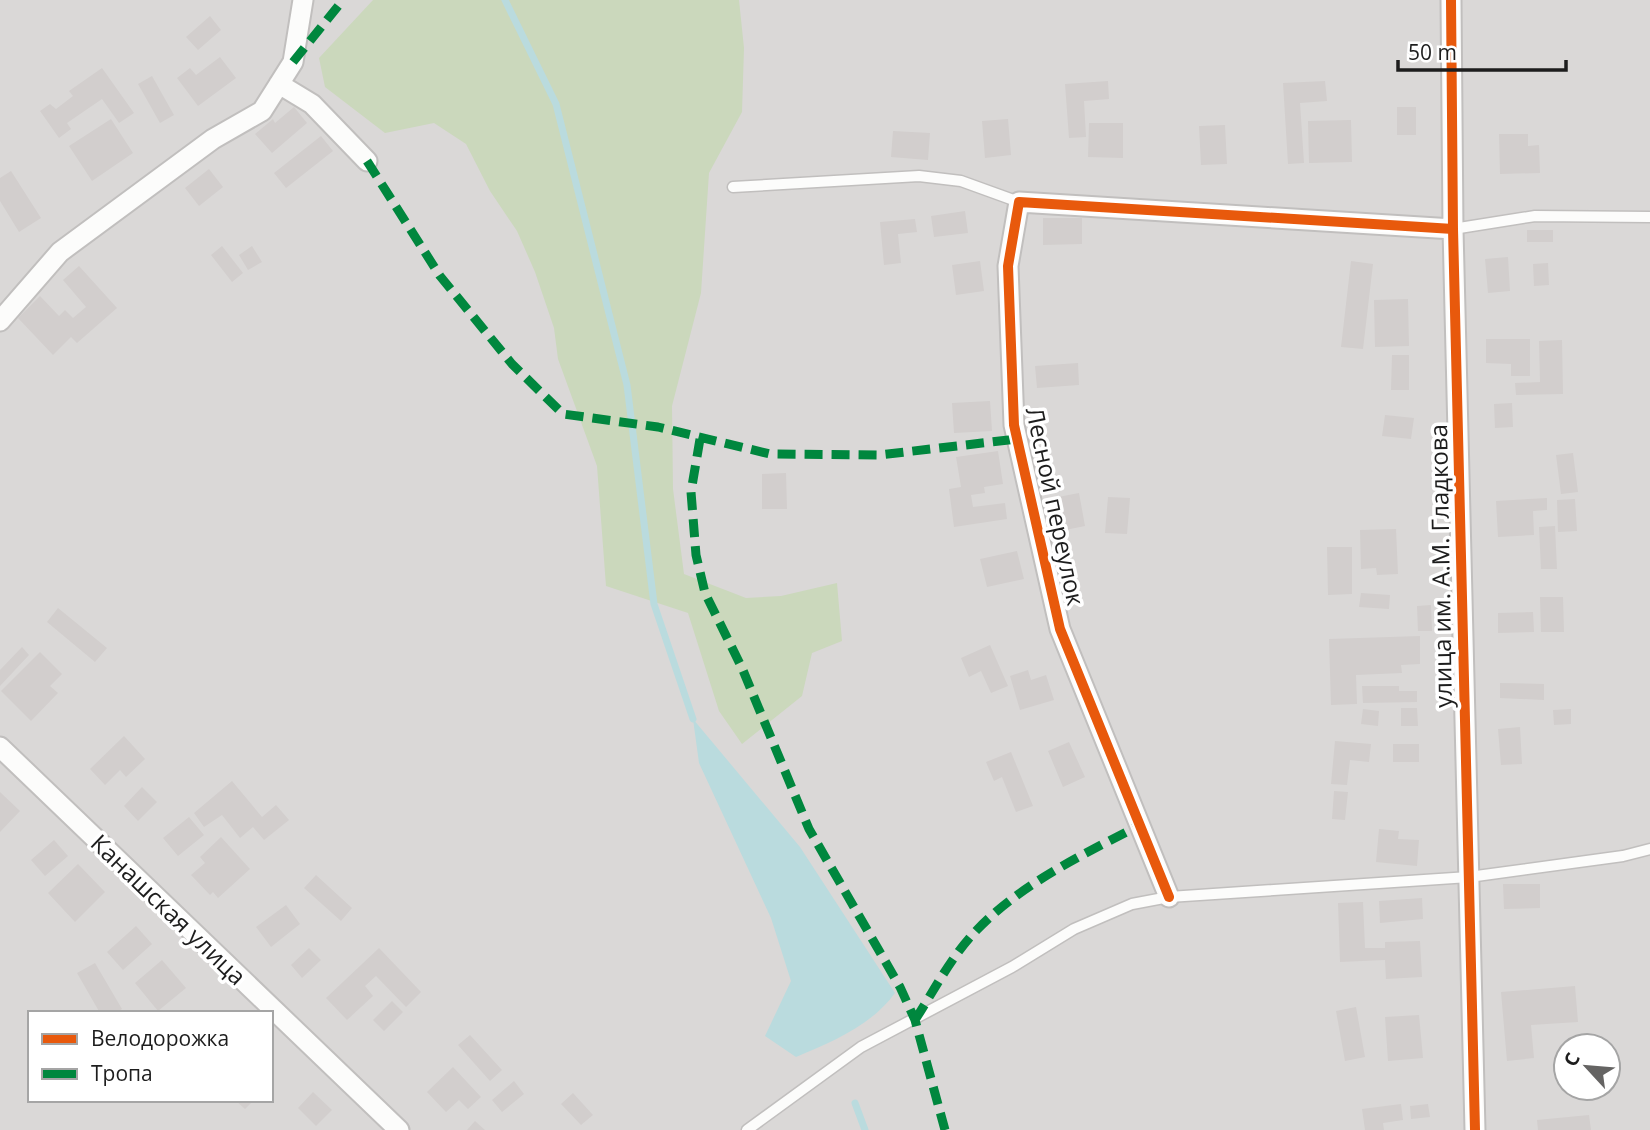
<svg xmlns="http://www.w3.org/2000/svg" width="1650" height="1130" font-family="'Open Sans',sans-serif">
<rect width="100%" height="100%" fill="#ebe8e6"/>
<path fill="#dad8d7" fill-rule="evenodd" d="M0,0H1650V1130H0ZM30,1013H271V1100H30ZM1566,1046H1608V1088H1566Z"/>
<path fill="#cbd8bc" d="M373,0H739L744,48L742,112L709,173L701,293L672,406L673,489L684,574L746,598L781,596L837,583L842,641L812,653L802,696L742,744L719,711L688,613L606,586L597,466L558,359L554,328L535,272L517,231L490,191L466,144L434,123L385,133L325,87L319,58Z"/>
<path fill="#badbde" d="M693,719L800,847L895,993C872,1025 832,1042 796,1057L765,1036L791,981L771,918L699,763Z"/>
<g fill="none" stroke-linecap="round" stroke-linejoin="round">
<path stroke="#badbde" stroke-width="7" d="M505,0L556,104L627,385L654,604L693,719
M855,1103L865,1130"/>
</g>
<path fill="#d2cecd" d="M210,16L221,30L198,50L186,37Z
M220,57L236,78L198,106L177,78L190,68L196,75Z
M102,68L134,113L119,123L102,99L67,123L71,129L59,138L40,111L50,104L56,109L73,96L69,91Z
M152,76L174,115L160,123L138,84Z
M1108,81L1109,99L1084,101L1086,137L1069,138L1065,84Z
M1325,81L1327,101L1300,103L1304,163L1288,164L1283,83Z
M294,107L307,123L272,153L255,134L273,119L275,123Z
M1397,107H1416V135H1397Z
M111,119L133,153L92,181L69,146Z
M1008,119L1011,155L985,158L982,121Z
M1351,120L1352,162L1309,163L1308,121Z
M1089,123H1123V158L1088,157Z
M1225,125L1227,164L1201,165L1199,126Z
M893,131L930,133L928,160L891,157Z
M1499,134H1528V146L1539,145L1540,173L1500,174Z
M321,136L333,151L286,188L274,173Z
M209,169L223,187L199,206L185,188Z
M11,171L41,218L19,232L0,201V178Z
M965,211L968,233L934,237L931,216Z
M1043,218H1082V244L1043,245Z
M915,219L917,232L898,234L901,263L884,265L880,222Z
M1527,230H1553V242H1527Z
M222,246L243,273L232,282L211,255Z
M252,246L262,262L248,270L239,255Z
M1508,257L1510,291L1488,293L1485,259Z
M980,261L984,291L956,295L952,265Z
M1351,261L1373,264L1363,349L1341,347Z
M1548,263L1549,285L1534,286L1533,264Z
M79,266L117,308L77,343L71,337L53,355L18,318L40,296L59,316L65,310L73,318L86,307L63,280Z
M1408,299L1409,346L1375,347L1374,300Z
M1486,339H1530V376H1511V364L1486,363Z
M1562,340L1563,394L1516,395L1515,383L1540,382L1539,341Z
M1392,355H1409V390H1391Z
M1078,363L1079,385L1037,388L1035,366Z
M990,401L992,431L954,433L952,403Z
M1512,403L1513,427L1495,428L1494,404Z
M1385,415L1414,418L1411,439L1382,436Z
M998,451L1003,484L984,487L985,493L971,495L973,507L1005,503L1007,519L954,527L949,489L961,487L956,457Z
M1573,453L1578,492L1561,494L1556,455Z
M786,473L787,509H762V474Z
M1079,493L1085,526L1065,530L1058,497Z
M1108,497L1130,498L1127,534L1105,533Z
M1547,498V510L1533,511L1534,535L1498,537L1496,501Z
M1575,499L1577,531L1558,532L1557,500Z
M1555,526L1557,569H1541L1539,527Z
M1396,529L1398,574L1377,575L1376,568L1361,569L1360,530Z
M1327,547H1352V594L1328,595Z
M1017,551L1024,579L987,587L980,559Z
M1361,593L1390,595L1389,609L1359,607Z
M1540,597H1563L1564,632H1541Z
M1431,605L1432,631H1418L1417,606Z
M58,608L107,648L95,662L47,622Z
M1533,612L1534,632L1498,633V613Z
M1420,636V664L1401,665L1402,673L1356,675L1357,704L1331,705L1329,639Z
M990,645L1008,686L991,693L981,671L969,677L961,658Z
M22,647L29,655L0,686V670Z
M40,652L62,674L50,686L58,693L31,721L1,691Z
M1028,670L1031,680L1046,675L1054,700L1020,710L1010,676Z
M1500,683L1544,684V700L1500,698Z
M1362,686H1399V691H1417V702L1363,703Z
M1401,708H1417L1418,726H1401Z
M1363,709L1379,711L1378,726L1361,724Z
M1571,709V724L1554,725L1553,710Z
M1520,727L1522,764L1501,765L1498,729Z
M124,736L145,759L126,777L120,770L105,785L90,769Z
M1335,741L1371,744L1369,762L1350,760L1347,785L1331,784Z
M1069,742L1085,777L1063,787L1048,751Z
M1393,744H1419V762H1393Z
M1011,752L1033,806L1016,812L1002,777L994,781L986,762Z
M232,781L262,817L276,805L289,820L264,840L253,827L240,838L222,815L204,827L194,813Z
M142,787L157,802L138,821L124,806Z
M1334,791L1348,792L1345,820L1332,819Z
M0,792L20,811L0,832Z
M189,817L204,835L178,856L163,838Z
M1379,829L1399,831L1398,839L1419,840L1417,866L1376,862Z
M221,837L250,869L218,898L213,892L210,895L191,875L205,863L200,857Z
M54,840L68,856L45,876L31,860Z
M78,864L105,892L75,922L48,893Z
M316,875L352,908L341,921L304,888Z
M1503,884H1540V908L1504,909Z
M1422,898L1423,919L1380,923L1379,901Z
M1363,902L1365,948H1385V942L1420,941L1422,977L1386,979L1385,960L1340,962L1338,903Z
M286,905L300,924L271,947L256,927Z
M136,926L152,944L123,970L107,952Z
M309,948L321,960L302,978L291,965Z
M379,948L421,992L406,1007L376,976L365,986L373,996L347,1020L326,998Z
M162,960L186,988L158,1011L135,983Z
M95,963L122,1009L116,1013H100L77,973Z
M1575,986L1578,1022L1531,1025L1534,1058L1507,1061L1501,992Z
M392,1001L403,1012L384,1031L373,1020Z
M1356,1007L1365,1057L1345,1061L1336,1011Z
M1419,1015L1423,1058L1388,1061L1385,1017Z
M470,1035L502,1070L490,1081L458,1045Z
M453,1067L481,1097L468,1109L459,1100L446,1112L427,1092Z
M514,1081L524,1094L502,1112L492,1100Z
M313,1092L332,1110L316,1126L298,1108Z
M573,1093L593,1115L581,1125L561,1104Z
M235,1100H254L245,1109Z
M1401,1104L1403,1120L1383,1123L1384,1130H1365L1362,1109Z
M1428,1104L1430,1117L1411,1119L1410,1106Z
M1589,1115L1591,1130H1538L1537,1120Z
M475,1121L485,1130H467Z"/>
<g fill="none" stroke-linecap="round" stroke-linejoin="round">
<g stroke="#c1bfbe" stroke-width="13">
<path id="service" d="M733,187L919,176L961,181L1019,202
M1453,229L1535,216L1650,217
M747,1130L861,1047L1012,967L1074,929L1132,904L1169,897L1469,877L1623,856L1650,849"/>
</g>
<g stroke="#c1bfbe" stroke-width="23">
<path id="minor" d="M1451,0L1453,229L1475,1130
M279,84L312,104L367,161
M0,321L60,252L213,139L262,111L293,62L303,0
M0,747L399,1130
M1169,897L1060,629L1014,425L1008,266L1019,202L1453,229"/>
</g>
<use href="#service" stroke="#fcfcfb" stroke-width="10"/>
<use href="#minor" stroke="#fcfcfb" stroke-width="19"/>
<path stroke="#00873e" stroke-width="9" stroke-dasharray="18 9" stroke-linecap="butt" d="M293,62L343,0
M367,161L440,276L512,364L563,414L658,427L770,454L879,455L1017,439
M700,439L691,492L696,555L705,593L742,668L809,829L900,987L915,1020L945,1130
M915,1020C933,992 950,959 973,934C1018,885 1082,855 1140,825"/>
<g stroke="#fff" stroke-width="15">
<path id="cycleway" d="M1451,0L1453,229L1475,1130
M1169,897L1060,629L1014,425L1008,266L1019,202L1453,229"/>
</g>
<use href="#cycleway" stroke="#e8590c" stroke-width="10"/>
</g>
<g text-anchor="middle" dominant-baseline="central" stroke-width="7" stroke-linejoin="round" paint-order="stroke">
<g font-size="24" fill="#1d1d1d" stroke="#fff">
<text transform="translate(1056 506) rotate(78)">Лесной переулок</text>
<text transform="translate(1440 566) rotate(-91)">улица им. А.М. Гладкова</text>
<text transform="translate(169 909) rotate(44)">Канашская улица</text>
</g>
</g>
<rect x="28" y="1011" width="245" height="91" fill="#ffffff" stroke="#a5a5a5" stroke-width="2"/>
<rect x="42" y="1034" width="35" height="10" fill="#e8590c" stroke="#a5a5a5" stroke-width="2"/>
<text x="91" y="1046" font-size="21" fill="#1d1d1d">Велодорожка</text>
<rect x="42" y="1069" width="35" height="10" fill="#00873e" stroke="#a5a5a5" stroke-width="2"/>
<text x="91" y="1081" font-size="21" fill="#1d1d1d">Тропа</text>
<g transform="translate(1587 1067) rotate(296)"><circle r="33" fill="#ffffff" stroke="#a5a5a5" stroke-width="2"/>
<path d="M0-5L12 26L0 18L-12 26Z" fill="#656463"/>
<text y="-10" font-size="19" font-weight="bold" text-anchor="middle" fill="#1d1d1d">С</text>
</g>
<path d="M1398 60v10h168v-10" fill="none" stroke="#1d1d1d" stroke-width="3.5"/>
<text x="1408" y="60" font-size="21" fill="#1d1d1d" stroke="#ffffff" stroke-width="5" paint-order="stroke">50 m</text>
</svg>
